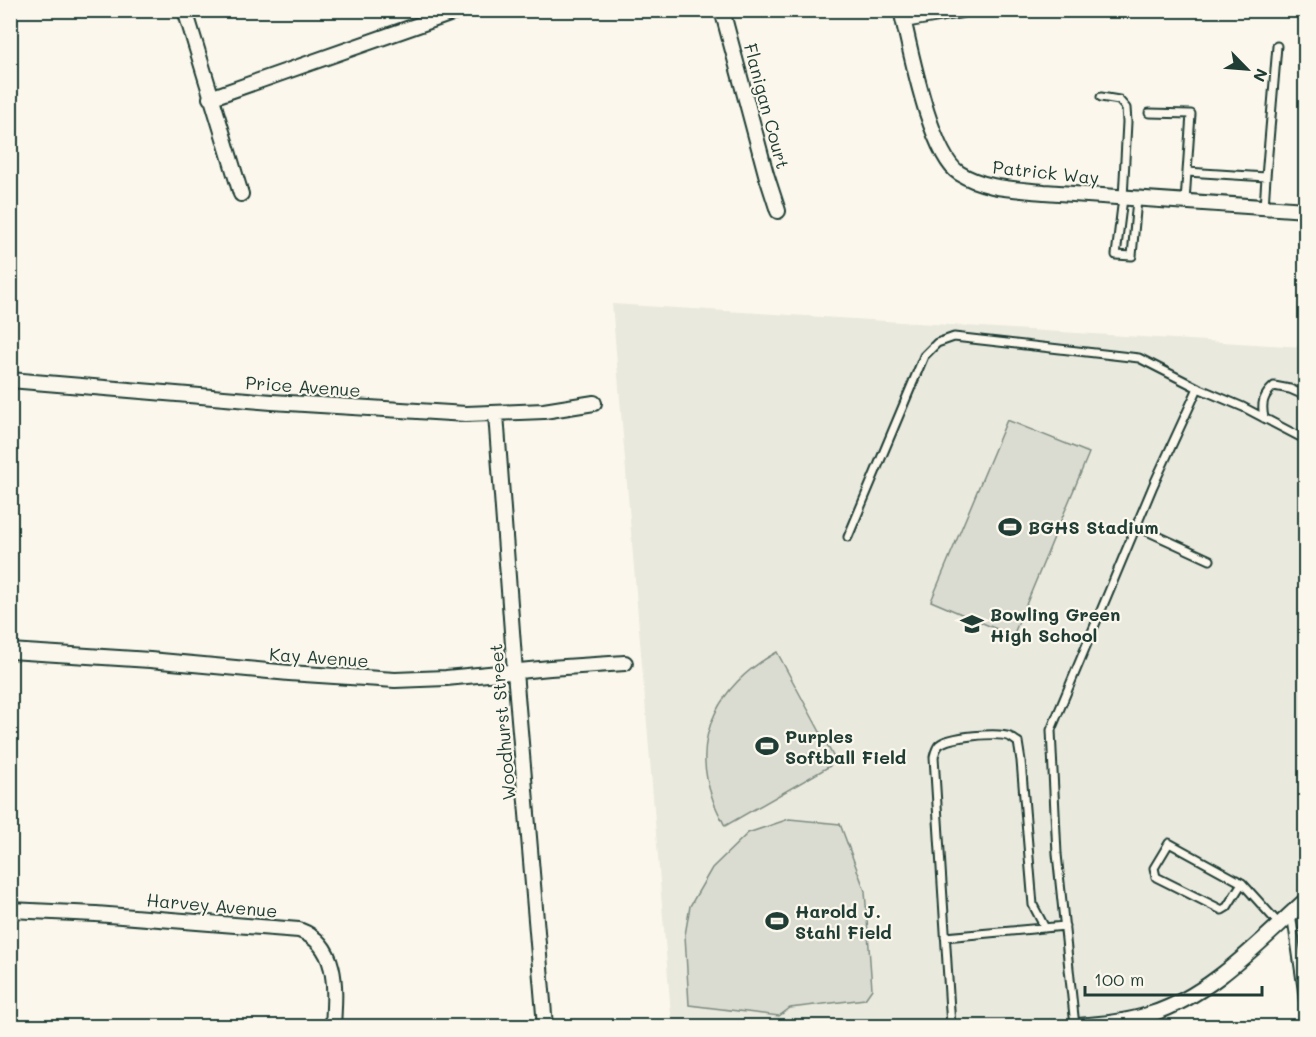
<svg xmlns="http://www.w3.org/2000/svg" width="1316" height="1037" font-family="Mali,sans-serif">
<rect width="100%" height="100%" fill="#fbf7ec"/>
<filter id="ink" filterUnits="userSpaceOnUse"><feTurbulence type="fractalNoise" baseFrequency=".0167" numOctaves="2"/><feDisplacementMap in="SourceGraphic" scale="12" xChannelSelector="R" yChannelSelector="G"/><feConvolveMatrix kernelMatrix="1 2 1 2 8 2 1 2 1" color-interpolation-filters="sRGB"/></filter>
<g filter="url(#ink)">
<path fill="#eae9de" d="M612,304L1305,347V901L1232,965L1170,1006L1080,1026H672Z"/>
<path fill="#dbdcd1" stroke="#7d8c82" stroke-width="1.5" d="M1007,420L1089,453L1013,636L931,601Z
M777,652L833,756L830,766L725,826C721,818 716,809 713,800C689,736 721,683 777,652Z
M789,819L840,824L865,891L872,989L865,999L790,1008L779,1016L689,1005L685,935L690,906L712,868L748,833Z"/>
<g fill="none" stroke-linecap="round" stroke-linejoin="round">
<g stroke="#1f3d34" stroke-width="11">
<path id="lane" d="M1101,97L1119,100L1126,108L1127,122L1123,198L1116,255L1132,256L1137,199
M1149,113L1191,114L1187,172L1266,177L1277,46
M1185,202L1187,172
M1264,208L1266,177
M1264,418C1261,403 1263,396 1274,386L1290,389L1306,396
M1136,526L1210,560
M848,537L924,356L937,343L954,337L1139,358L1198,388L1243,407L1306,440
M1242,883L1227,907L1222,910L1156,877L1154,868L1169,843L1242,883L1279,924
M1291,913L1302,988L1306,1026
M945,937L1065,926
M951,1026L934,757C935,753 936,748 939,745C949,736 999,732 1010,737C1013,738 1015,741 1018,742L1021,761L1033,905L1045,928
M1075,1026L1057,854L1051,730L1153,486L1198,388"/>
</g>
<g stroke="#1f3d34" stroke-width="18">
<path id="street" d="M185,10L241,194
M722,10L766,174L778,211
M901,10C910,47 930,154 959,173C984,189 1015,189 1044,192L1306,210
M904,20L962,10
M210,98L461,10
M10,380L272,402L466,414L544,411L594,403
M496,414L515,672L545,1026
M10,651L150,660L289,673L395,680L446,678L550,668L625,663
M10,910L96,914L299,930C340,945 335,991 333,1026
M1078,1026C1103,1024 1127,1022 1151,1014C1211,995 1259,942 1306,900"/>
</g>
<use href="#lane" stroke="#fbf7ec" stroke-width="7"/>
<use href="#street" stroke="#fbf7ec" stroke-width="14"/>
</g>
</g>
<defs>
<g id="stadium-bare" transform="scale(1.8)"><path d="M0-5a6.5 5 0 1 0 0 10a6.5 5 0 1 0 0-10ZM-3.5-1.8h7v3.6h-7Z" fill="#1f3d34" stroke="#fbf7ec" stroke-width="2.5" paint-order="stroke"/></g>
<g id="school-bare" transform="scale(1.8)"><path d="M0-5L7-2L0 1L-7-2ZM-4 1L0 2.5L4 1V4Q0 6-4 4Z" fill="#1f3d34" stroke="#fbf7ec" stroke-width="2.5" paint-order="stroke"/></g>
</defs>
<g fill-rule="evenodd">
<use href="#stadium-bare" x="1010" y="527"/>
<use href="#school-bare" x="972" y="624"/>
<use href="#stadium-bare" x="767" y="746"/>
<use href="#stadium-bare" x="777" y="921"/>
</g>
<g text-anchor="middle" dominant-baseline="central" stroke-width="4.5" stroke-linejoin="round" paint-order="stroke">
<g font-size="18" fill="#1f3d34" stroke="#fbf7ec">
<text transform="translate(767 106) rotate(75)">Flanigan Court</text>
<text transform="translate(1046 172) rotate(6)">Patrick Way</text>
<text transform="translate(303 386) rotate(4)">Price Avenue</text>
<text transform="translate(319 657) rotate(4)">Kay Avenue</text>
<text transform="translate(502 722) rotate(-95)">Woodhurst Street</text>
<text transform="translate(212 905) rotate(5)">Harvey Avenue</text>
</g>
<g font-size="18" font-weight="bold" fill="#1f3d34" stroke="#fbf7ec" text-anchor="start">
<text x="1028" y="527">BGHS Stadium</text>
<text x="990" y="614">Bowling Green<tspan x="990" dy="21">High School</tspan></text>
<text x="785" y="736">Purples<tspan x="785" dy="21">Softball Field</tspan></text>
<text x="795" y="911">Harold J.<tspan x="795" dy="21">Stahl Field</tspan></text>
</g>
</g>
<rect width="1316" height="1037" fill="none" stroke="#fbf7ec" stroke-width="36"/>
<rect x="18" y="18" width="1280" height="1001" fill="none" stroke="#1f3d34" stroke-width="2" filter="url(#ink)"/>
<g transform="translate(1247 69) rotate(115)" stroke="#fbf7ec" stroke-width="4.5" paint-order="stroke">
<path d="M0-4.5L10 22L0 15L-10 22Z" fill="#1f3d34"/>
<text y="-9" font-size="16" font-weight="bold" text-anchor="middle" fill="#1f3d34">N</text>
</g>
<path d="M1085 986v9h177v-9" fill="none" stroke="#1f3d34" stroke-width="3"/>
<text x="1094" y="986" font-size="18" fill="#1f3d34" stroke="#fbf7ec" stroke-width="4.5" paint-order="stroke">100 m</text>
</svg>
